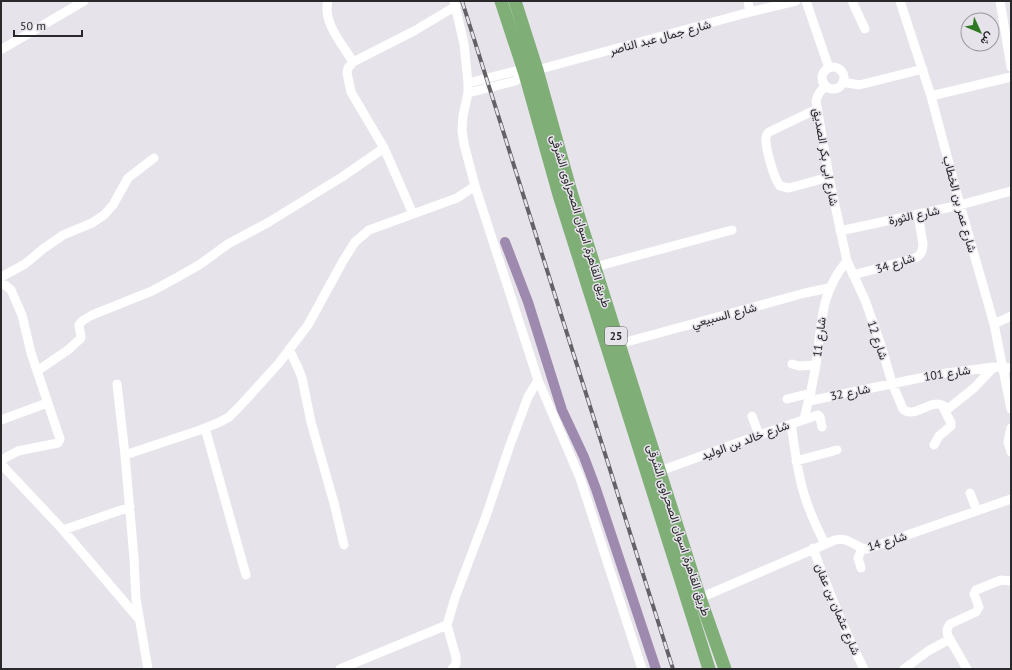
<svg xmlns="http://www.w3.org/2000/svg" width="1012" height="670" font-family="'PT Sans',Vazirmatn,sans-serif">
<rect width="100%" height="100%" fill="#e7e3eb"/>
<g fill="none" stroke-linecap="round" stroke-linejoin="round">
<path stroke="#9f8aaf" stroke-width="10" d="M505,242L528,302L562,410L584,457L596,489L656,669"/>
<path stroke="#fff" stroke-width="9" d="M328,1C322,22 343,45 353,62
M454,1L464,44L468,83V93L463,116L462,131L464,144L475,186L538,380L580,478L642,669
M748,1L750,12
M806,1L829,68
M852,1L865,29
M900,1L931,96L960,205L994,324L1011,409
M1000,1L1011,67
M2,49L84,1
M822 78a11 11 0 1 1 22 0a11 11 0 1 1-22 0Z
M843,82L859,85L923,69
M468,83L515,71L525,74
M825,85L818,95L816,101L829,177L847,261L865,300L881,345L892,383L903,409C912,418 926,404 937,404C941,404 944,407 949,408L974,388L994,367
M468,93L515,81L525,74L537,70L750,12L796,1
M931,96L1011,77
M817,109L769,132C767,134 766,135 766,138C765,147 774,179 780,186L789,188L829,177
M413,214L384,148L351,92L347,73L348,68L353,62L414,31L456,6
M840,231L960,205L1011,191
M595,267L732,230
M853,275L912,259C920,257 923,252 923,244L918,214
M1,277L25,264L43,249L63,235L92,223L104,215L113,205L128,178L154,158
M1,284L5,285L11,290L22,315L31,353L60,439L58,443L18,451L1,460
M994,324L1011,316
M619,344L805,293L829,288
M289,349L298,368L302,378L311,422L334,503L344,545
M792,364L799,366L816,365
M37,371L68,350L80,339L81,337L79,325L82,321L92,315L152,291L176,278L199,265L228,244L269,222L342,177L384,148
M117,384L125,455
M787,399L811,393
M809,401L939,374L994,367L1011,368
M752,416L759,435
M804,419C809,401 813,383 816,365C822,325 819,294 847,261
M1,420L47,403
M791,424C795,450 798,478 807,503C812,517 818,530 825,544
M205,428L246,575
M1011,428L1008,442L1011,452
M934,445L939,436L951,426V423L942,405
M796,461L837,450
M1,464L63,530L138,618
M660,471L759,435L818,415L820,417L822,427
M970,493L977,511
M63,530L130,507
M813,548C828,590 844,630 864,669
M861,568L858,558L862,549
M700,598L835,540C848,536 855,548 867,549L1011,499
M148,669L136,599L134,558L125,455L200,430L220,422L229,417L241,405L279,363L308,325L343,261L355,242L369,230L457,198L475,186
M340,669L447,625
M452,669L456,664V657L447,625L455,598L486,516L510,445L528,397L538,380
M904,669L928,651L950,639
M967,669L948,636C946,631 947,628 950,624L976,612L979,607L974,594L976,590L1001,580L1011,581"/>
<path stroke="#7faf77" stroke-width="13" d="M501,1L525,74L559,195L709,669
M515,1L537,70L571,192L619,344L700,598L725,669"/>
<g stroke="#646266" stroke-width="4">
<path id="rail" d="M462,1L673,669"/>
</g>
<use href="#rail" stroke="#e7e3eb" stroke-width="2.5" stroke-dasharray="8" stroke-linecap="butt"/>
</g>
<g text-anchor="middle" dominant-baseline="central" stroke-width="3" stroke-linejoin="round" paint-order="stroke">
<rect fill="#e7e3eb" stroke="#626065" stroke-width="1" x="605" y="327" width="22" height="18" rx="3"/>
<g font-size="11" font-weight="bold" fill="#29282b">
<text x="616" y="336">25</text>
</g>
<g font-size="12" fill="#29282b" stroke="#e7e3eb">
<text transform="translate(660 37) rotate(-15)">شارع جمال عبد الناصر</text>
<text transform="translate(826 157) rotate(80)">شارع ابى بكر الصديق</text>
<text transform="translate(960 204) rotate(75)">شارع عمر بن الخطاب</text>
<text transform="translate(914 215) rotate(-12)">شارع الثورة</text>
<text transform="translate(581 221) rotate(73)">طريق القاهرة, اسوان الصحراوى الشرقى</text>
<text transform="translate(895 263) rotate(-18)">شارع 34</text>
<text transform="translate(724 315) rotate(-15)">شارع السبيعي</text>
<text transform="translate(819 337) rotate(-83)">شارع 11</text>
<text transform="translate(878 340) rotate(71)">شارع 12</text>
<text transform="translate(947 373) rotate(-9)">شارع 101</text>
<text transform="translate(850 392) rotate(-12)">شارع 32</text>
<text transform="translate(745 440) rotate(-20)">شارع خالد بن الوليد</text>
<text transform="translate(679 530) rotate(72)">طريق القاهرة, اسوان الصحراوى الشرقى</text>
<text transform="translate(887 541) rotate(-17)">شارع 14</text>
<text transform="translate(838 609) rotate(67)">شارع عثمان بن عفان</text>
</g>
</g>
<rect width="1012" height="670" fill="none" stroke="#29282b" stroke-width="4"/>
<g transform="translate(980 32) rotate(134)"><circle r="19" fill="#e7e3eb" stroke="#9b989e"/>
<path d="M0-3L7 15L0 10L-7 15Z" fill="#2d7a22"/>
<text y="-6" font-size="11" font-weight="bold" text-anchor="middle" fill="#29282b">ش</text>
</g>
<path d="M14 30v6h68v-6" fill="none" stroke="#29282b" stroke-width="2"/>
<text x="20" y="30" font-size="12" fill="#29282b" stroke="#e7e3eb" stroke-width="3" paint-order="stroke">50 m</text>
</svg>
